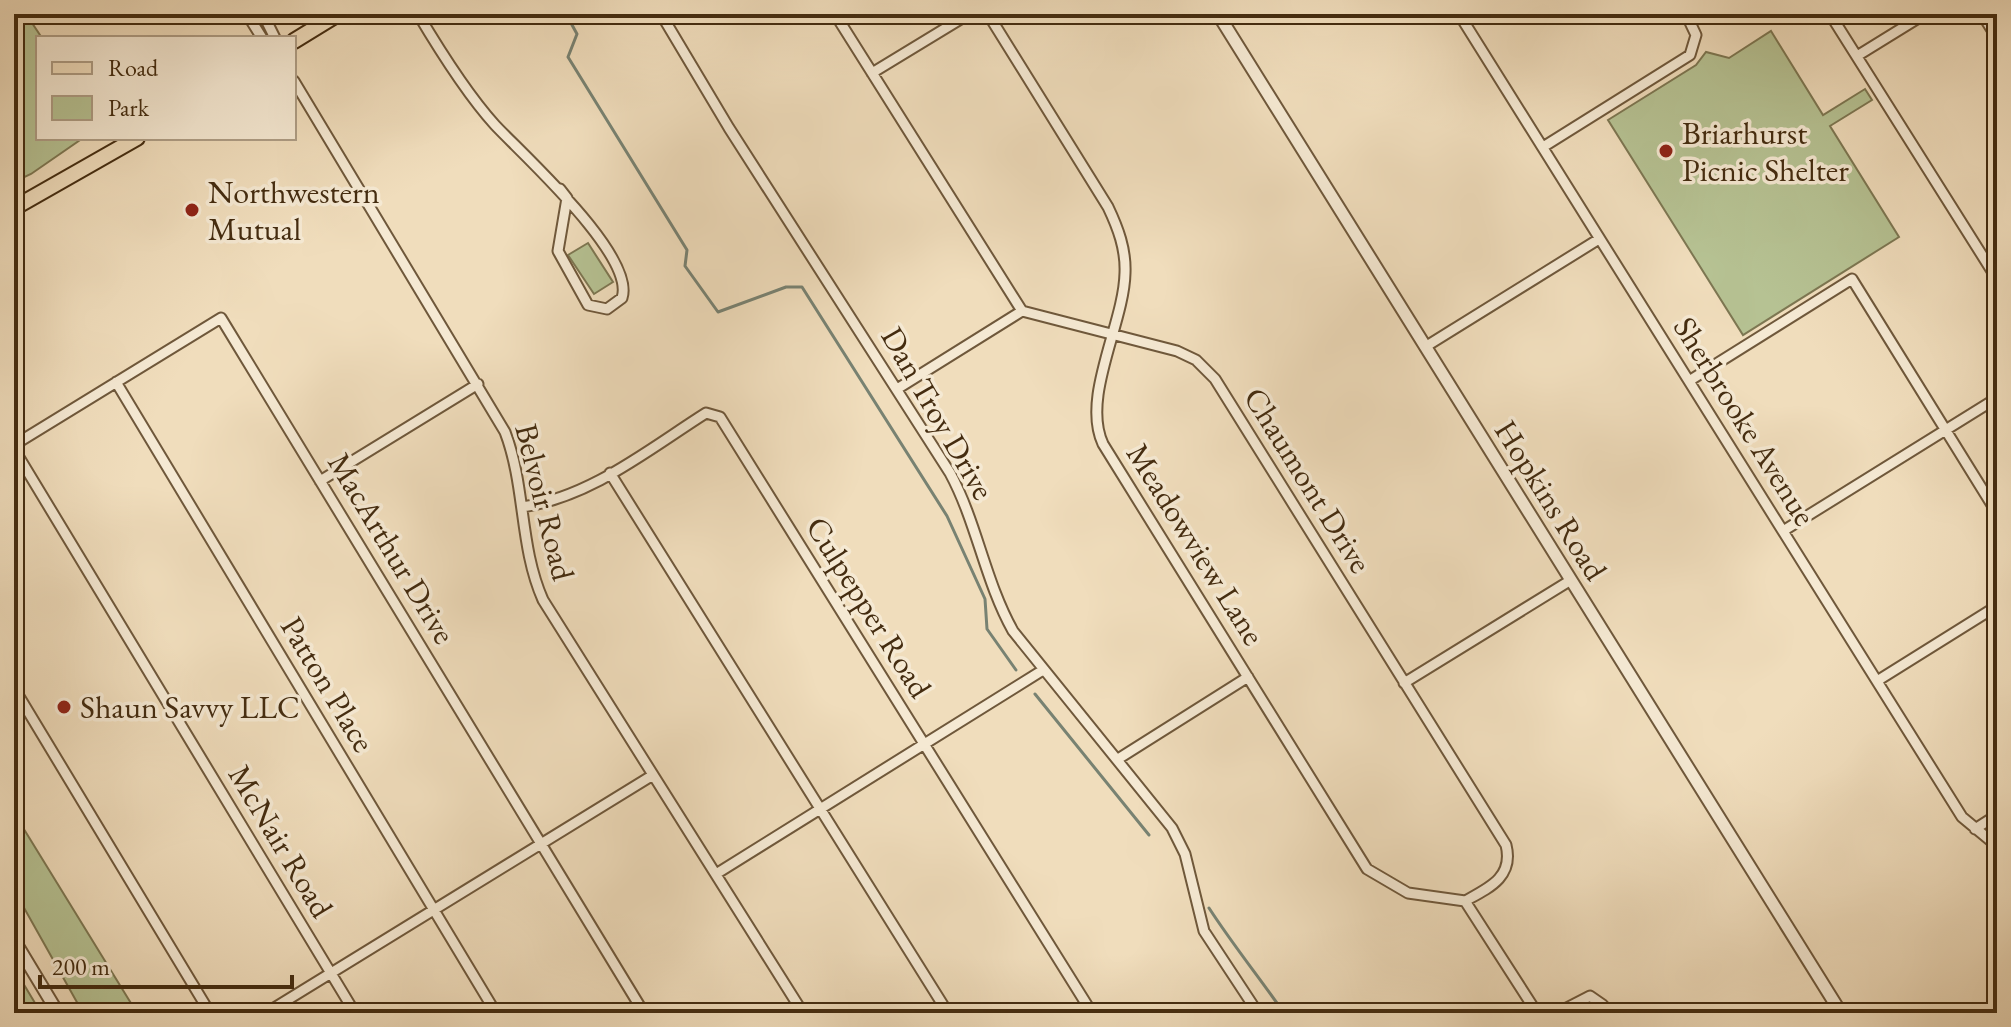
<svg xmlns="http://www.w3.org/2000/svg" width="2011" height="1027" font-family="'EB Garamond',serif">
<rect width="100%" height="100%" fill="#f0ddbc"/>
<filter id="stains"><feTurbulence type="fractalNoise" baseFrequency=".0025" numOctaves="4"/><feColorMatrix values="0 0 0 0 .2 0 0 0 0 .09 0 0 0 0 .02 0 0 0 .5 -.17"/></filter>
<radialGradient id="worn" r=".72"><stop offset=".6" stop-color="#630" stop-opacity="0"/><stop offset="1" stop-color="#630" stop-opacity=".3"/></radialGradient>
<path fill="#b6c293" stroke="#7d7752" stroke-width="2" d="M14,14H26L42,38H38V138H83L31,174L14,182Z
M1771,31L1823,115L1865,89L1872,100L1830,126L1899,237L1743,335L1608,120L1696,65L1706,52L1729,58Z
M588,243L613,282L594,294L568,255Z
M14,813L137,1013H83L14,890Z
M14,968L41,1013H14Z"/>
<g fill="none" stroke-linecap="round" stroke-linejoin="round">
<path stroke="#788272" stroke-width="3" d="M566,14L577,34L568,57L687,250L685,266L718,312L786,287H802L947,516L985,599L987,629L1016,670
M1035,694L1149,835
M1209,908C1233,945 1259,977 1284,1013"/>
<g stroke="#6f583b" stroke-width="13">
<path id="minor" d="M247,14L262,38
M263,14L275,38
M418,14C440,51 466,93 495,125C523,155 636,256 622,298L607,309L588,305L558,251L567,198L560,189
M661,14L729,128L950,473C977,523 985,581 1013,631L1172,828L1185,854L1204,931L1258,1013
M835,14L1022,311L1177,351L1196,360L1215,379L1506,845C1514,877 1489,888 1465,901
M988,14L1108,207C1118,228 1126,249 1125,273C1124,324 1081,397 1103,444L1367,869L1408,893L1465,901
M1459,14L1962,817L1997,846
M1830,14L1997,279
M1982,14L1997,38
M1857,56L1925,14
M872,73L969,14
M294,81L505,432C526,487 519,546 543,600L803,1013
M1543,147L1690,55L1696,35L1686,14
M1425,347L1599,239
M1689,381L1852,279L1997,513
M116,382L496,1013
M897,389L1022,311
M14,445L221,318L644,1013
M14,449L355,1013
M610,473L948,1013
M320,481L478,384
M522,507C591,497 649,449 706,413L720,417L1092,1013
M1783,531L1997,398
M1877,681L1997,606
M1404,683L1571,580
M14,688L210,1013
M1118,759L1248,677
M1975,829L1997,815
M716,874L1043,670
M1465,901L1537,1013
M266,1013L653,775
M1236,1013L1251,1004
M1557,1013L1590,996L1603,1005L1604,1013"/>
</g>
<g stroke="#6f583b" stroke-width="15">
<path id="tertiary" d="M1218,14L1841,1013
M14,940L58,1013"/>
</g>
<g stroke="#442c10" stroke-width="18">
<path id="primary" d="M294,41L338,14
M14,208L137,138"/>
</g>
<use href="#minor" stroke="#f5e9d3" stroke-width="9"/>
<use href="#tertiary" stroke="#f5e9d3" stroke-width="11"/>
<use href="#primary" stroke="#f0ddbc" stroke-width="14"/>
</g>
<g fill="#8f2418" stroke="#f5e9d3" stroke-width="3">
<circle cx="1666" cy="151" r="8"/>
<circle cx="192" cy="210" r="8"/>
<circle cx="64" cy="707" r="8"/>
</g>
<g text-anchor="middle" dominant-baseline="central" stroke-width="7" stroke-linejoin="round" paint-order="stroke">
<g font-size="32" fill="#442c10" stroke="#f5e9d3" text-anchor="start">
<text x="1682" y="133">Briarhurst<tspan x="1682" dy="37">Picnic Shelter</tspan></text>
<text x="208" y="192">Northwestern<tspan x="208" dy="37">Mutual</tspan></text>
<text x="80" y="707">Shaun Savvy LLC</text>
</g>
<g font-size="32" fill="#442c10" stroke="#f5e9d3">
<text transform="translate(938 413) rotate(60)">Dan Troy Drive</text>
<text transform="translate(1745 421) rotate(58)">Sherbrooke Avenue</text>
<text transform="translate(1308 480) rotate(58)">Chaumont Drive</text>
<text transform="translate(1551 500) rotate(58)">Hopkins Road</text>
<text transform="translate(545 502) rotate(76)">Belvoir Road</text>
<text transform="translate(1196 544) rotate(58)">Meadowview Lane</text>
<text transform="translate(392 548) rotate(59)">MacArthur Drive</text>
<text transform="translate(869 607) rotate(58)">Culpepper Road</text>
<text transform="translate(328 684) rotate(59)">Patton Place</text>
<text transform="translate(281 841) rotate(59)">McNair Road</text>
</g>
</g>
<rect width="2011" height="1027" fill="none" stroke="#f0ddbc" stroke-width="48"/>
<rect x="16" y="16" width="1979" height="995" fill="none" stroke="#442c10" stroke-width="4"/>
<rect x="24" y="24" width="1963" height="979" fill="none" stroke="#442c10" stroke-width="2"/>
<rect x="36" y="36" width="260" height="104" fill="#f5e9d3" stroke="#ae9d85" stroke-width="2"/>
<rect x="52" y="62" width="40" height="12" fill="#f0ddbc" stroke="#ae9d85" stroke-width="2"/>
<text x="108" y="76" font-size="24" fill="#442c10">Road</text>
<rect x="52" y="96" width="40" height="24" fill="#b6c293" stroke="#ae9d85" stroke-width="2"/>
<text x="108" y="116" font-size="24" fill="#442c10">Park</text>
<path d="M40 975v12h252v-12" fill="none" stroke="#442c10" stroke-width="4"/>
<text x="52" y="975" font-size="24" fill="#442c10" stroke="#f5e9d3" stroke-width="6" paint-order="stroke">200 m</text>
<rect width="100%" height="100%" filter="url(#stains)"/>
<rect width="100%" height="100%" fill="url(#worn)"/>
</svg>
